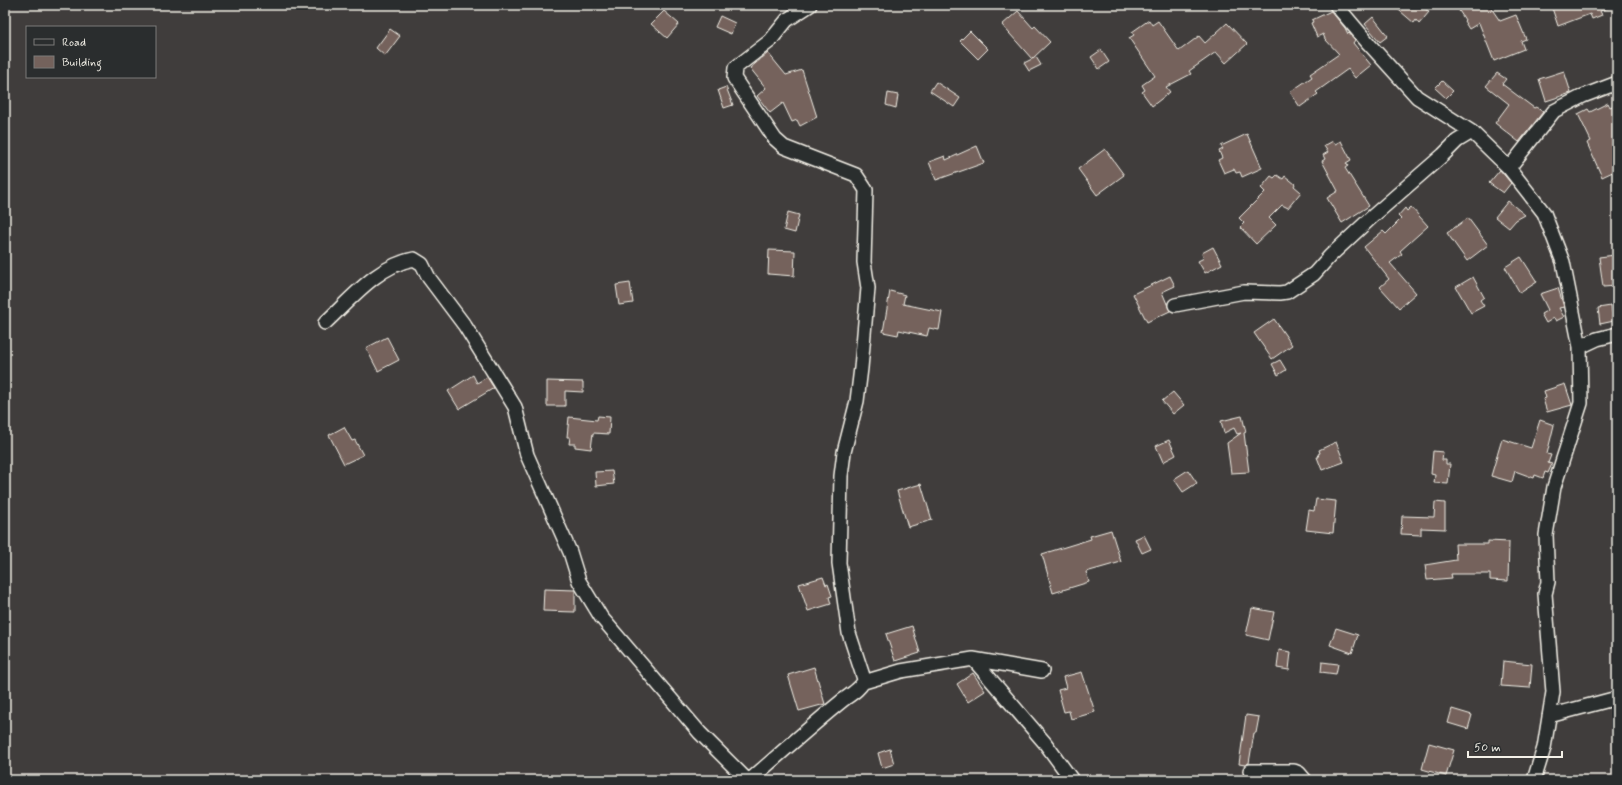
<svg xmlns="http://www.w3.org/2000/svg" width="1622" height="785" font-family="Mynerve,sans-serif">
<rect width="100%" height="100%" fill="#403d3c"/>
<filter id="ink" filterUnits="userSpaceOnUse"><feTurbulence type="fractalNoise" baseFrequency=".025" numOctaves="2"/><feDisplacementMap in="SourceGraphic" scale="8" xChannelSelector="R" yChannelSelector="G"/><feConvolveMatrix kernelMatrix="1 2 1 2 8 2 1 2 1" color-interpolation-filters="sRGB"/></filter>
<g filter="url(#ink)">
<path fill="#74625c" stroke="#f4f1e8" d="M1393,5H1420L1429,12L1419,24L1416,20L1414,23Z
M1463,5H1489L1500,21L1516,15L1526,39L1521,41L1524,49L1494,61L1479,23L1469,29L1464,21L1465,20L1458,9Z
M1551,5H1578L1579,9L1586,5H1613V6L1600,11L1602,15L1592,19L1590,14L1558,26Z
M664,11L679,24L667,38L651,24Z
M1018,11L1033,28L1035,26L1050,42L1032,59L1002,25Z
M1331,11L1345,28L1348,34L1349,33L1355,40L1353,43L1371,65L1355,78L1348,69L1316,92L1318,94L1300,107L1290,92L1312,77L1310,74L1339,54L1325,39L1323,34L1317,37L1311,23L1313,22L1312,20Z
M720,16L735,23L731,34L715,27Z
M1373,17L1388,36L1380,42L1365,24Z
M1149,20L1152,25L1158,21L1179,51L1199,36L1205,43L1227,23L1247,44L1226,63L1216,52L1189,71L1191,74L1166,87L1170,92L1152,106L1142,92L1145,90L1142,85L1155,76L1129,38L1134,35L1132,32Z
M390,29L400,36L385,56L376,48Z
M970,31L988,49L978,59L960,41Z
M1101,50L1109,62L1099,69L1091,57Z
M768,53L786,75L802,70L817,117L800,126L797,120L792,122L783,103L770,113L757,96L766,88L750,68Z
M1036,57L1041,65L1029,71L1024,63Z
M1564,71L1571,93L1546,101L1539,79Z
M1497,73L1506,79L1502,84L1534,108L1536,107L1543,112L1519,142L1495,123L1509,104L1486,86Z
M1442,81L1453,91L1446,98L1435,88Z
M936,82L960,98L954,107L930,91Z
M726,87L733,105L724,108L718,90Z
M888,93L898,95L896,108L886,105Z
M1608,103L1610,107L1617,104V170L1602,177L1587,143L1591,141L1578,114L1588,109L1590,112Z
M1247,134L1262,168L1242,177L1240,172L1236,173L1234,169L1224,173L1218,160L1222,158L1219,151L1223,149L1221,146Z
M1333,141L1335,144L1341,141L1351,160L1346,163L1348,166L1345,168L1369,206L1342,223L1327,198L1338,191L1322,161L1325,159L1323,155L1328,152L1324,146Z
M977,146L984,163L936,180L929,162L945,156L946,160Z
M1105,149L1124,175L1097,195L1078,169Z
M1500,170L1511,183L1503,193L1489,183Z
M1277,175L1283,179L1285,176L1295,184L1294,186L1301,192L1288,208L1282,205L1269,218L1276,225L1256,244L1240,227L1244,223L1239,218L1265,192L1261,188L1271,176L1274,178Z
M1508,201L1525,215L1516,220L1509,228L1495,217Z
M1411,207L1428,226L1400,251L1402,254L1390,263L1416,293L1399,308L1380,287L1389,279L1364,247L1383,231L1386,234L1401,219L1398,216L1405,208L1407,211Z
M788,212L799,215L795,233L784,230Z
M1468,218L1488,245L1467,261L1447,233Z
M1213,247L1222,264L1205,273L1198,261L1204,258L1202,253Z
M769,250L795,251L794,276L768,274Z
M1615,255L1617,286L1603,287L1599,257Z
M1521,257L1537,282L1520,293L1505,267Z
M1170,276L1175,286L1162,292L1170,311L1147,322L1133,294Z
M1473,277L1484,297L1480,300L1484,306L1471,313L1456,287Z
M630,283L633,303L619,305L616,285Z
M1558,288L1564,307L1559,308L1564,317L1556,321L1554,318L1546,323L1541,314L1548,310L1540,294Z
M890,291L905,295L903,304L942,312L939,330L929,328L927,336L899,330L898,335L883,332Z
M1611,306L1614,321L1600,324L1598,308Z
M1274,319L1292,345L1272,359L1254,333Z
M387,337L399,360L378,371L366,348Z
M1280,360L1286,370L1278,375L1272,364Z
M473,375L477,383L487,377L494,388L459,409L448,391Z
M547,381L583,382V392L565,391V406H547Z
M1565,384L1572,405L1547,412L1543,399L1546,398L1544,391Z
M1173,392L1184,405L1173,414L1162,401Z
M598,416L610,417L609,434L593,433L591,449L575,447V444H569L570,437H567L569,417L597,420Z
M1242,416L1246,432L1244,433L1249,472L1231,473L1227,443L1241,433L1237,434L1234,428L1224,433L1221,421Z
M1540,420L1554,425L1547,454L1551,455L1548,463L1552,464L1548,473L1545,472L1543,478L1535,475L1534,478L1515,471L1512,482L1491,476L1502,439L1531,448Z
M344,427L352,441L355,440L363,455L344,464L329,435Z
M1169,440L1176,455L1163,462L1156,446Z
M1336,442L1344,462L1322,470L1317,457H1319L1318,454L1320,453L1319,450Z
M1433,451L1443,452L1442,460H1446V464H1450L1448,484L1434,483L1435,475L1431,474Z
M1188,470L1197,483L1183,492L1174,479Z
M612,471L614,484L596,486L595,472Z
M921,484L932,520L908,527L897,491Z
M1316,499L1336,501L1333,533L1306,530L1309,510L1314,511Z
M1435,502L1445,503V529L1421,528V535L1401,534L1402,516L1434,517Z
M1111,530L1121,562L1086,572L1089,582L1053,593L1042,554L1091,539L1090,536Z
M1144,535L1151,549L1142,553L1135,539Z
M1488,541L1509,542L1508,581L1490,580V574H1451L1452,578L1427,580L1425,565L1456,560L1455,544H1488Z
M823,577L826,585L828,584L832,596L829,597L831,604L808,611L799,584Z
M544,589L575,590V612L543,611Z
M1252,608L1274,612L1268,640L1246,635Z
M912,626L920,653L895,661L886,634Z
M1336,628L1358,635L1352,653L1330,645Z
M1279,650L1291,652L1289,670L1277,668Z
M1503,661L1532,664L1530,688L1501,686Z
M1322,662L1338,664L1336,674L1321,672Z
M814,667L825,704L799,711L788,675Z
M1082,672L1095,712L1071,719L1069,711L1064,712L1058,690L1066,688L1063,677Z
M973,673L985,691L968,702L957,684Z
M1452,709L1472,715L1468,729L1448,723Z
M1246,715L1259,717L1256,733H1254L1249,763L1245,765L1239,764Z
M1429,743L1454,750L1446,776L1422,769Z
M890,749L894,764L882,768L878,753Z"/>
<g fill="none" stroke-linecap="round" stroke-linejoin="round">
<g stroke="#f4f1e8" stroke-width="16">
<path id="minor" d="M1336,5L1369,44L1417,97L1472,132L1509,168L1544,213L1563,262L1580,347L1581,403L1554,487L1546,535L1548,582L1545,594L1553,692L1544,748L1534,780
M1509,168L1554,111L1583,96L1617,83
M1175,305L1244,292L1280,293L1287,292L1314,274L1330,256L1373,216L1443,155L1457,141L1472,132
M325,323C352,298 377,266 414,259L422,264L429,278L465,326L515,407L527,455L570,552L579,581L601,617L700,733L747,780
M1580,347L1597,339L1617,334
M973,659L1045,743L1072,780
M864,682L901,671L973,659L1042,671
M1549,716L1617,698
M1250,771H1294L1299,773L1305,780
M750,780C781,753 811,726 843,700C850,695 863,687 864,679L849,633L839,563L841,476L844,452L857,401L861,368L868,288L864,262L866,190L856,175L784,147L775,139L734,78L735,68L770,41L787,20L810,5"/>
</g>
<use href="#minor" stroke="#2a2d2e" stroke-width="13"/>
</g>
</g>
<rect width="1622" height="785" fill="none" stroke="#2a2d2e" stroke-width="20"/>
<rect x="10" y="10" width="1602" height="765" fill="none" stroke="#f4f1e8" stroke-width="1.5" filter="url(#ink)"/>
<rect x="26" y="26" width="130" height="52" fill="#2a2d2e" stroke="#7b7b78"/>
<rect x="34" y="39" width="20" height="6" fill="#2a2d2e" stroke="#7b7b78"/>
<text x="62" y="46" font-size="12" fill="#f4f1e8">Road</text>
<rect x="34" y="56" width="20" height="12" fill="#74625c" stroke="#7b7b78"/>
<text x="62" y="66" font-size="12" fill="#f4f1e8">Building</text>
<path d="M1468 751v6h94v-6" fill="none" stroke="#f4f1e8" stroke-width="2"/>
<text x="1474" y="751" font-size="12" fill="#f4f1e8" stroke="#2a2d2e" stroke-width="3" paint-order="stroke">50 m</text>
</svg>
